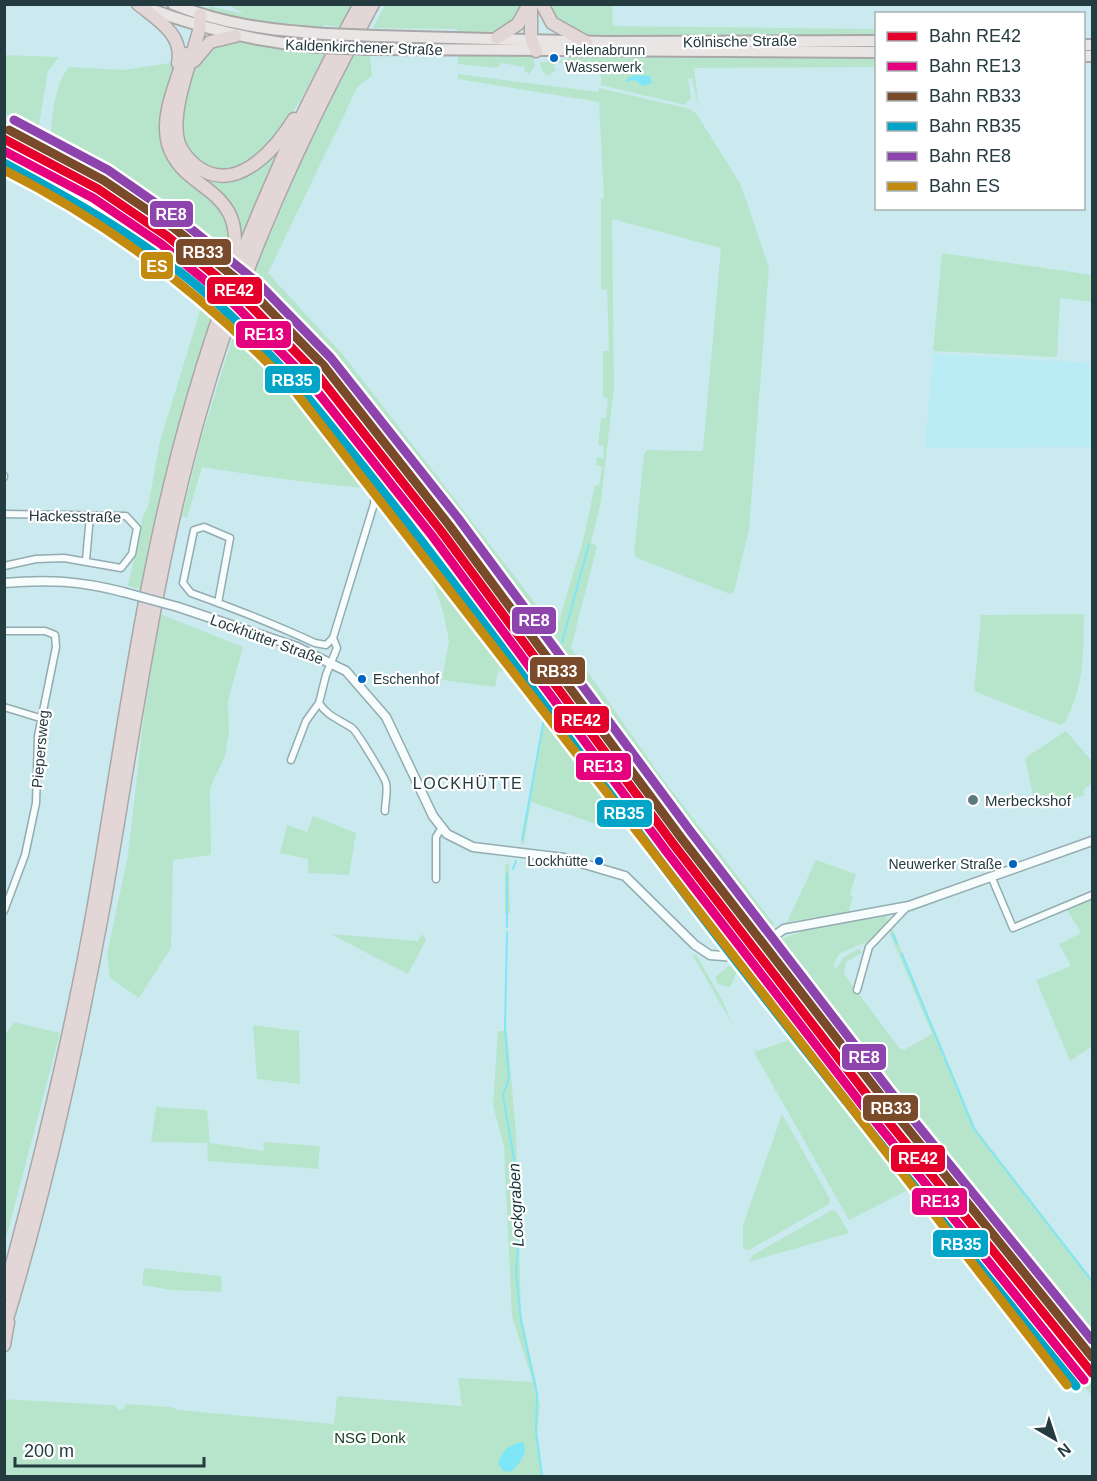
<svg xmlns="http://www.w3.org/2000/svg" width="1097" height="1481" font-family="Helvetica,sans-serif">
<rect width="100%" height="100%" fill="#cbeaef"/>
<path fill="#b9ecf4" d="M50,142L103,171L160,209L229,264L222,285L126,212L44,162Z
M261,292L338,374L454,519L783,956L825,1004L1092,1348V1381L916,1162L750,948L334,399L251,313Z
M933,354L1092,363V447L928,448L925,444Z"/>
<path fill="#b7e5cc" d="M228,5H353L340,27L323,25L322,29L243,20L210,12L209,6L244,14Z
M385,5H525L506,31L457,33V29L373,28Z
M550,5H612L613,26L876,29V38H601C580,33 558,26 550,5Z
M234,40L324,55C307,87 280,146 247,163C234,169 220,172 207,166C163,143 185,79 207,47Z
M457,54L530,55L534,58L535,66L529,74L524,71L525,67L500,63L499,67L494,68L458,64Z
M5,55L59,57L48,71L38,131L5,113Z
M354,56H370L372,76L358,86L268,273L344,356L556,630L583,541L595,485L599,486L602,467L596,465L597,457L603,458L604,446L598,445L601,418H606L608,398L603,397V351H609L607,290L601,289V199L604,198L599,102L458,79V74L599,92V88L690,109L696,113L741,185L769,268L749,530L734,592L730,594L637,558L634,553L644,454L647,450L701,451L703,449L721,248L612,219L614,387L601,501L591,543L597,546L571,648L657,771L774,924L767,934L454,519L338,374L250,282L313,134Z
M573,56H876V67L694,68L699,111L692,78L688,79L691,98L685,105L601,85V63H558L553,65L556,70L547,76L541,69L540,62L558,61Z
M170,63H177L163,137L217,204L230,227L229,264C173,217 114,177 50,142C53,117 53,86 69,67L123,70Z
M176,108L182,155L229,177L282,142L240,243C237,214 197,174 177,153Z
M44,162L126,212L222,285C189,385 159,485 140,589L128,586L143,516L148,507L160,441L205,295C192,255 80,195 41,173Z
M942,253L1092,275V302L1060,298L1057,357L933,351Z
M243,304L334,399L750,948L740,951L618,791L611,829L531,802L524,844H521L547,695L534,676L498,671L495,687L442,680L449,641L443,611L408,510L373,465L363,488C309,483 256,476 202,467L187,518L182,516L200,442Z
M160,614L243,647L228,701L229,732L225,756L210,788L211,855L173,860L171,948L139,998L110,978L107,954L128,855L144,714Z
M1084,614C1083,658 1085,682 1065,723L1060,725L974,691L981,615Z
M1066,731L1092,761V783L1083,790L1085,795L1036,809L1025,758Z
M313,816L356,833L349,875L308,873V859L280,853L287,825L307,832Z
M509,860L510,914L505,913V865L508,864Z
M816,860L856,874L850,895L853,896L849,912L787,922Z
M1092,897V1046L1070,1061L1036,980L1071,966L1059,944L1081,933L1066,908Z
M886,914L888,923L872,940L840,953L833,965L837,968L844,957L858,949L863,952L846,962L844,974L900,1049L904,1050L932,1034L889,931L892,928L976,1129L1092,1279V1348L825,1004L773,942L808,929Z
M330,934L418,941L422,934L426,940L408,974Z
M754,953L916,1162L1092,1381V1396L1023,1307L920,1184L849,1220L754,1052L804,1035C785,1010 772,987 753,962L742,968L741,962Z
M692,954L697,956L721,998L735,1029Z
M730,965L738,970L730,987L718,984L715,977Z
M14,1022L60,1033L5,1242L4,1036Z
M253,1025L299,1031L300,1084L257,1079Z
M498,1031H507L516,1133L521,1313L537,1387L540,1407L537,1432L542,1476H5L4,1399L109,1405H115L119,1410L123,1409L126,1404L171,1407L178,1410L334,1424L337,1396L462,1406L458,1378L533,1382L512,1317L504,1147L493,1105Z
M156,1107L207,1110L210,1143L264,1151L263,1142L320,1146L318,1169L208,1161L207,1143L151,1142Z
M782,1114L830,1199L829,1204L749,1250L743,1249V1225Z
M832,1210L837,1212L849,1233L748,1262L753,1255Z
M144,1268L221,1276L222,1292L172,1290L142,1285Z"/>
<path fill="#7fe6f7" d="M636,75L650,76L652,83L643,86L635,80L626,82L627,78Z
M523,1442C529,1453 519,1465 510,1472L503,1471L498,1463C503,1449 509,1444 523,1442Z"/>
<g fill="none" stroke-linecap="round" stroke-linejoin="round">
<path stroke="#7fe6f7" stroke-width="2" d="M562,642L589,544
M522,840L548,697
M513,869L516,861
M507,874V927
M507,932L505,1028L509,1078L503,1095L515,1166L516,1208L520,1227L516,1272L521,1321L537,1394L536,1431L542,1476
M893,934L897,944
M902,954L974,1129L1092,1281"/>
<g stroke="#93acb0" stroke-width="9">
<path id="minor" d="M4,476V477
M375,487L374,504L333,638L337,648L326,675L319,703C328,717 339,719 352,728C356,730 385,778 386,783C388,791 385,803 385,811
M4,514L126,516L137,528L132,554L121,568L64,558L36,559L4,566
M86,560L90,516
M218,603L230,538L204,527L194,530L183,583L191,593C233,608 274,624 315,643L326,645L333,638
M4,631H45L55,635L56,647L38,736L36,803L25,855L4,911
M4,707L40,718
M291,760L306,721L319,703
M991,876L1013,928L1092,895
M436,879V837L441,829
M857,990L869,947L908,906"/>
</g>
<g stroke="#93acb0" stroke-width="11">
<path id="tertiary" d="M4,583C48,579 80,581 123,592
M178,607L297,647L346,671L386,717L433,816L447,834L473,847L564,858L625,876L695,945L710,955L736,957L751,952L784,929L909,906L1092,841"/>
</g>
<g stroke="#a9a7a8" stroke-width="14">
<path id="primary" d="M173,4C225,25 270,30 326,34
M145,7C202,29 257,42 318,47
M376,36L604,42L876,41
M1084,45H1092
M368,49L876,52
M1084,56H1092"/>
</g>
<g stroke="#a9a7a8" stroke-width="15">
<path id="motorway" d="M138,4C158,20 184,35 178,63
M542,4L552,23L586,42
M531,6V39L536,51
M200,15V27C192,59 173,103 177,135C178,147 186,157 195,165C234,197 275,150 294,119
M497,38L518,24L529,4
M185,54C177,82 160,115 168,144C183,195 252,185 231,267
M194,61L210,42L235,36
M4,1294C39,1166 71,1036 94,905C123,737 144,566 192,402C232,263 290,130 360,4
M4,1329C46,1192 77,1051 103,910C133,742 154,571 202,406C242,265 303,133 373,4
M4,1345L8,1322"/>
</g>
<use href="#minor" stroke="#f7fcfd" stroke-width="6"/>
<use href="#tertiary" stroke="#f7fcfd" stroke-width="8"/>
<use href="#primary" stroke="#eae5e5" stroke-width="10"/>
<use href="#motorway" stroke="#e2d6d6" stroke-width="12"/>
<path stroke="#c3cbcd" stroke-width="2" stroke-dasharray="9 4.5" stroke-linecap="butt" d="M4,123L96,172L180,228L251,287L319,357L508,598L687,836L1092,1359"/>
<g stroke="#93acb0" stroke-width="11" stroke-linecap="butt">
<path id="tertiary-bridge" d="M123,592L178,607"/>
</g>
<g stroke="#a9a7a8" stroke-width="14" stroke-linecap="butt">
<path id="primary-bridge" d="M326,34L376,36
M318,47L368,49"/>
</g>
<use href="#tertiary-bridge" stroke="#f7fcfd" stroke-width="8"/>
<use href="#primary-bridge" stroke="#eae5e5" stroke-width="10"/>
<g stroke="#fff" stroke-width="14">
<path id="rail-1" d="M4,139L98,189L167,236L242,297L316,373L441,531L674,845L874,1104L1092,1373"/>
</g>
<g stroke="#fff" stroke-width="14">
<path id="rail-2" d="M4,151L93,198L161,244L235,305L308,380L433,537L666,851L866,1110L1084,1380"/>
</g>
<g stroke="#fff" stroke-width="14">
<path id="rail-3" d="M9,130L103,180L174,228L250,290L324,366L449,525L682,839L882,1097L1092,1357"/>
</g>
<g stroke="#fff" stroke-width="14">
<path id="rail-4" d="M4,163C84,206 163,251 229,314C288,369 336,432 385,494C479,613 566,736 657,857C792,1037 934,1211 1076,1386"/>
</g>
<g stroke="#fff" stroke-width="14">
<path id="rail-5" d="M14,120L108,170L180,220L257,282L331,358L458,518L691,832L890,1091L1092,1340"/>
</g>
<g stroke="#fff" stroke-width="14">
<path id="rail-6" d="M4,170C115,226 210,300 294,390L1067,1385"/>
</g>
<use href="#rail-1" stroke="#e4002b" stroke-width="9"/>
<use href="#rail-2" stroke="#e5007d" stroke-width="9"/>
<use href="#rail-3" stroke="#7a4b2a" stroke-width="9"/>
<use href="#rail-4" stroke="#02a4c7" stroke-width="9"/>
<use href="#rail-5" stroke="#8e44ad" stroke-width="9"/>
<use href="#rail-6" stroke="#c28b10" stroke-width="9"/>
</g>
<g fill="#0065bd" stroke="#fff" stroke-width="2">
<circle cx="554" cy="58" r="5"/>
<circle cx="362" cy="679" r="5"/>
<circle cx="599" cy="861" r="5"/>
<circle cx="1013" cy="864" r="5"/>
</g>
<circle fill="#5e787d" stroke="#fff" stroke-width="2" cx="973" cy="800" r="6"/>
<g text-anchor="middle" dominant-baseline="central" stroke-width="4.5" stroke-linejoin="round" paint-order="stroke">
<g font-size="14" fill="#243b3f" stroke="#fff" text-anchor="start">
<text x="565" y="50">Helenabrunn<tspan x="565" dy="17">Wasserwerk</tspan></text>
<text x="373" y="679">Eschenhof</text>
<text x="588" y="861" text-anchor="end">Lockhütte</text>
<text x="1002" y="864" text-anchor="end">Neuwerker Straße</text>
</g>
<g font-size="15" fill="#243b3f" stroke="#fff">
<text transform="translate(740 41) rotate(-1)">Kölnische Straße</text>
<text transform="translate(364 47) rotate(2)">Kaldenkirchener Straße</text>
<text transform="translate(75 516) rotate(1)">Hackesstraße</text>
<text transform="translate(267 639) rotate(20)">Lockhütter Straße</text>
<text transform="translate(40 749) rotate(-85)">Piepersweg</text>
</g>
<g font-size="15" fill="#243b3f" stroke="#fff" text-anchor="start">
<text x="985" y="800">Merbeckshof</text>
</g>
<g font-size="15" fill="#164021" stroke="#fff">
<text x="370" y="1437">NSG Donk</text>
</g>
<g font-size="16" letter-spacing="1.5" fill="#243b3f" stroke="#fff">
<text x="468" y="783">LOCKHÜTTE</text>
</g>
<g font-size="16" font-style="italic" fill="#153236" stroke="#fff">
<text transform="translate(516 1205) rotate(-93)">Lockgraben</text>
</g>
</g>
<g stroke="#fff" stroke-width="2">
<rect x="149" y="200" width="45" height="28" rx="6" fill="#8e44ad"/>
<rect x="175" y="238" width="57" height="28" rx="6" fill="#7a4b2a"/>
<rect x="140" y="251" width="34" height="29" rx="6" fill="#c28b10"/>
<rect x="206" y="276" width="57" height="29" rx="6" fill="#e4002b"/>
<rect x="235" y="320" width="57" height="29" rx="6" fill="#e5007d"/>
<rect x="264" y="365" width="57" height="29" rx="6" fill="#02a4c7"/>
<rect x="511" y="606" width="46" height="29" rx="6" fill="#8e44ad"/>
<rect x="529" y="656" width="57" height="29" rx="6" fill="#7a4b2a"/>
<rect x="553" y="705" width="57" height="29" rx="6" fill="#e4002b"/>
<rect x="575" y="752" width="57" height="29" rx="6" fill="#e5007d"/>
<rect x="596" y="799" width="57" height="29" rx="6" fill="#02a4c7"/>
<rect x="841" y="1043" width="46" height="28" rx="6" fill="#8e44ad"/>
<rect x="862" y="1094" width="57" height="28" rx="6" fill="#7a4b2a"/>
<rect x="890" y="1144" width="56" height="29" rx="6" fill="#e4002b"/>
<rect x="911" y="1187" width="57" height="29" rx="6" fill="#e5007d"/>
<rect x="932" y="1229" width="57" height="29" rx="6" fill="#02a4c7"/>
</g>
<g font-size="16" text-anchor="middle" font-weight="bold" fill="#fff">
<text x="171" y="220">RE8</text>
<text x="203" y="258">RB33</text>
<text x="157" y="272">ES</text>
<text x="234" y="296">RE42</text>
<text x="264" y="340">RE13</text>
<text x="292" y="386">RB35</text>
<text x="534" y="626">RE8</text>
<text x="557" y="677">RB33</text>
<text x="581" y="726">RE42</text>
<text x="603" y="772">RE13</text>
<text x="624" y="819">RB35</text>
<text x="864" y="1063">RE8</text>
<text x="891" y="1114">RB33</text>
<text x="918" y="1164">RE42</text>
<text x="940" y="1207">RE13</text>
<text x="961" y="1250">RB35</text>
</g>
<rect width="1097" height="1481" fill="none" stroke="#243b3f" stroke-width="12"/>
<rect x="875" y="12" width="210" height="198" fill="#ffffff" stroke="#a7b1b2" stroke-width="1.5"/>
<rect x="887" y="32" width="30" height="9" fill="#e4002b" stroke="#a7b1b2" stroke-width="1.5"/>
<text x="929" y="42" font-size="18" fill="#243b3f">Bahn RE42</text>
<rect x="887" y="62" width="30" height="9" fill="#e5007d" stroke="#a7b1b2" stroke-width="1.5"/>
<text x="929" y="72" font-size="18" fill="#243b3f">Bahn RE13</text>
<rect x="887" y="92" width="30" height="9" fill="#7a4b2a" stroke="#a7b1b2" stroke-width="1.5"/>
<text x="929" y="102" font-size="18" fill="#243b3f">Bahn RB33</text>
<rect x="887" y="122" width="30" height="9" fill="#02a4c7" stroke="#a7b1b2" stroke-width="1.5"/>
<text x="929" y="132" font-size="18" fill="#243b3f">Bahn RB35</text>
<rect x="887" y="152" width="30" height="9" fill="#8e44ad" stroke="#a7b1b2" stroke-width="1.5"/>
<text x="929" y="162" font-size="18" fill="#243b3f">Bahn RE8</text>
<rect x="887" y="182" width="30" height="9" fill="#c28b10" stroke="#a7b1b2" stroke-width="1.5"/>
<text x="929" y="192" font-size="18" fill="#243b3f">Bahn ES</text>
<g transform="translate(1055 1439) rotate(141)" stroke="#ffffff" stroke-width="4.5" paint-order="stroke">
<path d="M0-4.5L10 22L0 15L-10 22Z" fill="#243b3f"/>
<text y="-9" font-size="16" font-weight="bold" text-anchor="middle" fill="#243b3f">N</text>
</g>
<path d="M15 1457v9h189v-9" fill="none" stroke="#243b3f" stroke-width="3"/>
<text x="24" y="1457" font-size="18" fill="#243b3f" stroke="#ffffff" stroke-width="4.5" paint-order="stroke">200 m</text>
</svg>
